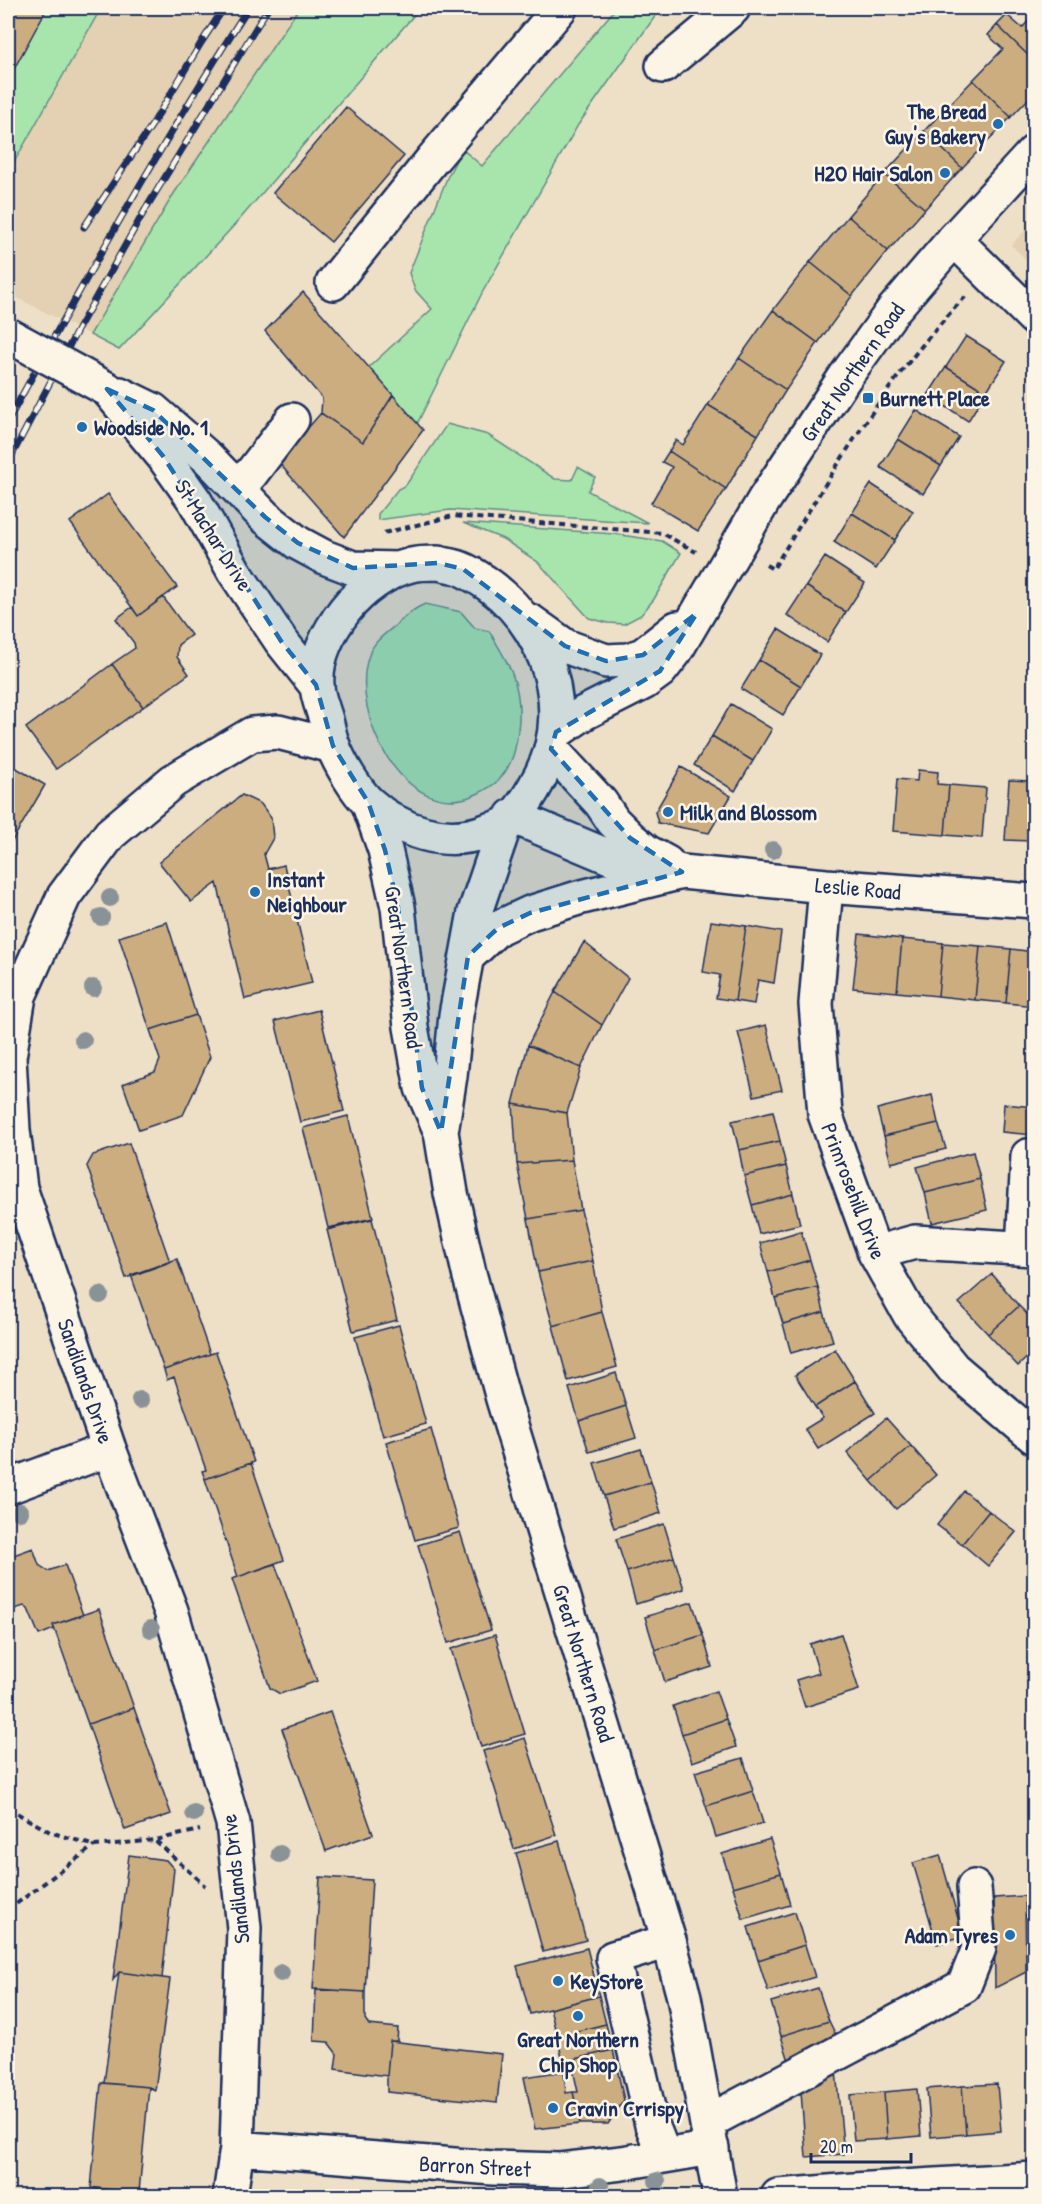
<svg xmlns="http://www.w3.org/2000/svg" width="1042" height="2204" font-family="'Patrick Hand',sans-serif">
<rect width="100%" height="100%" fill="#eedfc7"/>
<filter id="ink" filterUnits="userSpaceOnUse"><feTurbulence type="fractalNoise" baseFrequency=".0167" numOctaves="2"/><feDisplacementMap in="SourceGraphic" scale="12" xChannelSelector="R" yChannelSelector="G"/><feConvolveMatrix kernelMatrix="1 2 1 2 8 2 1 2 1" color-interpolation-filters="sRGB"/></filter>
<g filter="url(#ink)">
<path fill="#e4d0b2" d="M101,8H299L173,195L90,335L8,293V173Z
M1034,221V267L1011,245Z"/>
<path fill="#a8e5ac" stroke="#628a85" stroke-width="1.5" d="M8,8H101L8,173Z
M299,8H420L240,219L119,350L90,335L173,195Z
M616,8H661L578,125L482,293L417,424L369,367L432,309L415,290L409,273L447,178L462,149L482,166Z
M447,424L488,435L555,479L572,480L578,467L595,477L588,491L648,523L450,510L378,520V514L398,489L406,485Z
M463,523L614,534L662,541L681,553L654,599L641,615L624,624L608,623L589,618L538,562L503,539Z
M425,604L461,612L475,628L489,631C508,662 521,683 519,720C518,733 517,744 513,756C505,777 496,785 477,794C405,827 348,713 369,655C373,642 386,633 396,625C406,616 413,609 425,604Z"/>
<path fill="#ccad80" stroke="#1b2f5e" stroke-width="1.5" d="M8,8H47L8,80Z
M1007,15L1022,28L1034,15V61L997,25Z
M997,25L1034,61V93L1011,117L973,80L1003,49L988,35Z
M973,80L1011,117L962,168L924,131Z
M346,107L404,156L331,242L273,193Z
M924,131L962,168L925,209L884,174Z
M884,174L925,209L888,251L848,216Z
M848,216L888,251L852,296L810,262Z
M810,262L852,296L818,343L773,310Z
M303,292L393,395L363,442L321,413L322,398L265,331Z
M773,310L818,343L786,390L739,358Z
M966,336L1006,361L986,392L946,367Z
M739,358L786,390L758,435L708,405Z
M946,367L986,392L968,421L928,395Z
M393,395L423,430L344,537L278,462L321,413L363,442Z
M708,405L758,435L726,489L669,451L676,440L683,445Z
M916,410L959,437L941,466L898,439Z
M898,439L941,466L923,494L880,467Z
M669,451L726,489L698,531L651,503L672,467L662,462Z
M871,484L913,511L895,540L852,513Z
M108,494L177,587L138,616L70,522Z
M852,513L895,540L876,569L834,542Z
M825,557L865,583L846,612L806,586Z
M806,586L846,612L827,642L787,615Z
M163,597L191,635L178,645L177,657L189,674L143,707L112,664L135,648L134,643L116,619L132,607L138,616Z
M778,629L820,655L801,686L759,660Z
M759,660L801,686L783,715L741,689Z
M112,664L143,707L56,769L26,728Z
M731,704L772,729L753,761L712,736Z
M712,736L753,761L735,791L694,765Z
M8,763L45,785L8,848Z
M681,767L731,796L709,833L658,823L655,812Z
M918,770L938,772L937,784L949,785L945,835L893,831L897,779L917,781Z
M1009,780L1030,781L1028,799H1034V841L1005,840Z
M949,785L986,788L982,838L945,835Z
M242,795L261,804L271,818L273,838L264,854L268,869L284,865L312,983L245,999L217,883L191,902L159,862Z
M711,921L746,926L735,1001L716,998L720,975L703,972Z
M167,922L196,1015L150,1030L119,937Z
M746,926L781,932L774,983L758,980L754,1004L735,1001Z
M859,934L902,939L897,992L853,988Z
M902,939L943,943L938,996L897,992Z
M584,942L628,978L602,1025L555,992Z
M943,943L980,946L975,1000L938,996Z
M980,946L1011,949L1006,1003L975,1000Z
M1011,949L1034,952V1006L1006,1003Z
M555,992L602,1025L581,1068L528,1045Z
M319,1010L344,1111L300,1122L275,1021Z
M196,1015L210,1057L183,1115L139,1130L123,1084L155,1072L160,1060L150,1030Z
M766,1025L782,1090L754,1096L738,1032Z
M528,1045L581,1068L567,1113L513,1104Z
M932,1095L938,1123L884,1136L877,1109Z
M513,1104L567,1113L572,1160L517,1164Z
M1004,1104L1034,1107V1135L1002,1132Z
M773,1111L780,1141L739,1150L732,1121Z
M348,1116L373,1218L328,1228L303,1128Z
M938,1123L946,1149L891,1163L884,1136Z
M780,1141L786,1166L744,1176L739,1150Z
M129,1143L170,1262L126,1278L87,1166L93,1155Z
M973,1152L980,1179L925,1193L917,1167Z
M572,1160L581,1210L528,1219L517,1164Z
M786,1166L793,1194L752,1205L744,1176Z
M980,1179L987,1210L932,1223L925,1193Z
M793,1194L800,1224L759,1234L752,1205Z
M581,1210L593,1261L538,1272L528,1219Z
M372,1219L397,1320L353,1331L327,1230Z
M801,1231L810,1260L768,1272L760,1243Z
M177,1259L210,1354L164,1370L131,1275Z
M810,1260L818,1287L775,1298L768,1272Z
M593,1261L602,1312L553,1326L538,1272Z
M992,1274L1019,1306L988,1334L959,1303Z
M818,1287L824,1312L783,1324L775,1298Z
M1019,1306L1034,1321V1351L1018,1366L988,1334Z
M602,1312L617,1367L568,1381L553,1326Z
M824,1312L833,1341L791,1353L783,1324Z
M399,1325L426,1424L383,1436L355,1337Z
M835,1349L855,1381L815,1407L795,1375Z
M216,1352L254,1462L205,1479L202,1471L206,1470L174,1377L167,1380L164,1370Z
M616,1373L626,1406L579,1421L569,1388Z
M855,1381L875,1413L818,1449L805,1429L823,1418L815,1407Z
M626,1406L636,1438L589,1452L579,1421Z
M886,1418L911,1446L871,1481L847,1452Z
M431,1429L459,1528L415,1540L386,1442Z
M911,1446L936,1475L896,1509L871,1481Z
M641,1449L651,1482L604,1496L594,1463Z
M251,1463L284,1560L238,1577L205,1479Z
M651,1482L661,1513L614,1528L604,1496Z
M964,1491L989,1511L962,1544L937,1525Z
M989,1511L1016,1532L988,1566L962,1544Z
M664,1524L674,1557L627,1572L616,1539Z
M460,1532L491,1630L448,1643L418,1545Z
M33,1548L39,1565L48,1571L65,1565L83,1615L53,1625L54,1629L39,1635L28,1609L24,1606L8,1611V1557Z
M674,1557L684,1589L636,1604L627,1572Z
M275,1564L317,1681L280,1694L270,1688L232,1579Z
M692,1602L703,1635L655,1650L645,1617Z
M99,1609L134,1708L88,1724L53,1625Z
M841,1634L859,1690L805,1707L796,1680L819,1673L810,1644Z
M495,1635L525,1734L481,1747L451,1649Z
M703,1635L712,1667L665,1682L655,1650Z
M716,1691L726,1719L682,1734L673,1706Z
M134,1708L171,1814L125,1830L88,1724Z
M330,1712L373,1834L326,1851L282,1729Z
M726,1719L736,1747L692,1762L682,1734Z
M525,1738L556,1835L514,1849L483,1751Z
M743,1758L753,1791L706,1806L695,1772Z
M753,1791L763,1823L716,1837L706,1806Z
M770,1839L781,1873L733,1887L722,1854Z
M559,1841L586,1940L543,1952L516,1853Z
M129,1855L166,1860L174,1869L162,1978L119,1972L113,1980Z
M940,1855L963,1936L937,1944L913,1863Z
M781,1873L790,1905L743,1919L733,1887Z
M320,1877L372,1880L365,1992L313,1989Z
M1025,1896L1026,1972L995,1988L994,1898Z
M795,1912L805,1945L758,1960L748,1927Z
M805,1945L815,1977L768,1991L758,1960Z
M587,1948L599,1996L530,2014L517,1966Z
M119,1972L170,1979L155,2090L149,2087L104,2083Z
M818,1988L829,2021L781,2036L771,2002Z
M316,1989L365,1992V2019L369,2025L398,2028L397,2041H390L387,2076L335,2069L337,2054L328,2042L314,2041Z
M599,1996L606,2024L557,2036L550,2009Z
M829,2021L840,2043L791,2067L781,2036Z
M606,2024L613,2050L563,2062L557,2036Z
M390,2041L502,2054L497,2103L387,2092V2076Z
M613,2050L624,2100L608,2124H580L573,2092H578L571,2060Z
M835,2060L844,2154L806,2157L800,2079Z
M564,2071L566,2093L573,2092L580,2124L535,2129L524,2077Z
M101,2083L149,2087L139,2192L91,2188Z
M997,2084L1001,2131L966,2134L962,2086Z
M962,2086L966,2134L931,2137L927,2089Z
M917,2089L921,2136L887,2139L884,2092Z
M884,2092L887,2139L854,2141L850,2095Z
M95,2188L145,2193L144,2196H94Z"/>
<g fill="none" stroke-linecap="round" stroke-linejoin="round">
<g stroke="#1b2f5e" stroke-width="38">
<path id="minor" d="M663,66L733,8
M954,239L1034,318
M333,283L432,160L560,8
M233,484L250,475L292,420
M551,749L601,803L613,821L630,838L647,852L667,863
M512,816L612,858L682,872L826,886L1034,901
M826,886L816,1004L825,1114L875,1253L910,1315L953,1368L1034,1437
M1023,1248L1028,1156H1034
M875,1253L915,1242L1034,1249
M8,1487L109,1449
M708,2122L964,1986L979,1948L974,1887
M237,2148L493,2168L560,2170L622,2163L712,2148
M664,2155L652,2125L613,1958L669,1941
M230,2196L237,2148L244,1928L233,1823L171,1611L109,1449L20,1188L13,1130L9,1057L19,996L64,896L110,834L173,781L252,734L278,732L333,746
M778,2196L854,2190L1034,2179"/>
</g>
<g stroke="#1b2f5e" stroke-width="38">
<path id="major" d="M107,389L163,456L195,501L234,571L281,641L316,685
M120,394L153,410L208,458L265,517L298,543L324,557L353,568L399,569
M438,563C446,565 457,566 464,570C538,605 580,700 541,775C532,793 522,810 507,823C501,827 493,829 486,831C445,847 400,831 369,803C356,791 339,762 333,746C330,738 328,728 326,720C323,709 317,696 317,685C315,657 329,631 345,610C360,591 386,571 411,565C419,563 429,563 438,563Z
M530,621L565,646L606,661L628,660L643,655L677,628
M556,732L584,713L645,682L660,671L675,652L764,500L845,377L894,309L954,239L1034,152
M368,802L385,850L398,907L411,1027L422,1088L441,1132L451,1193L469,1273L503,1399L669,1941L684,1997L720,2196
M468,956L498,928L530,913L578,898L682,872
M441,1132L450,1076L456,1015L475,912L505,824"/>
</g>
<path stroke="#1b2f5e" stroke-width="4" stroke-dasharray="6 4.5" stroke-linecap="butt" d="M384,533L453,516L662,533L696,552
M766,565L773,569C832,474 888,376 966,296
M8,1808L50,1832L95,1846L155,1840L200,1830
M156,1841L205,1886
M8,1910L94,1846"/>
<use href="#minor" stroke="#fcf5e5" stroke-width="33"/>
<use href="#major" stroke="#fcf5e5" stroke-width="33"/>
<g stroke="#1b2f5e" stroke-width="7">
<path id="rail" d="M84,227L152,125L201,43L224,8
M8,421C84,281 162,142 248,8
M8,463L78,329L145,210L268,8"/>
</g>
<use href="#rail" stroke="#fcf5e5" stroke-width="4.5" stroke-dasharray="14" stroke-linecap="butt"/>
<g stroke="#1b2f5e" stroke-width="38" stroke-linecap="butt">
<path id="major-bridge" d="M8,335L107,389"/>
</g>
<use href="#major-bridge" stroke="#fcf5e5" stroke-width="33"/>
</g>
<g fill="#899296">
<circle cx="773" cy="850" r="9"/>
<circle cx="110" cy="898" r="9"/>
<circle cx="101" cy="917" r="9"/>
<circle cx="93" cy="988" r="9"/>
<circle cx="83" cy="1040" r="9"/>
<circle cx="100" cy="1295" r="9"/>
<circle cx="140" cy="1400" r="9"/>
<circle cx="20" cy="1512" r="9"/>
<circle cx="151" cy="1629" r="9"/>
<circle cx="194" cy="1813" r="9"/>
<circle cx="280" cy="1854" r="9"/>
<circle cx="281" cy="1973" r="9"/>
<circle cx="657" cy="2181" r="9"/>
<circle cx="600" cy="2186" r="9"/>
</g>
</g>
<path fill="#1f6fb2" fill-opacity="0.2" stroke="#1f6fb2" stroke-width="4.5" stroke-dasharray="12 8" stroke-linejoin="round" d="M107,389L153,410L265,517L298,543L353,568L438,563L463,569L565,646L606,661L643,655L697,613L660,671L556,732L551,749L630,838L682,872L530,913L498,928L468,956L441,1132L422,1088L398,907L385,850L368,802L333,746L316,685L281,641L163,456Z"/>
<g fill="#1f6fb2" stroke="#fcf5e5" stroke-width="2">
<circle cx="998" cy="124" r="6"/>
<circle cx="945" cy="173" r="6"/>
<rect x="862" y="392" width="12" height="12" rx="3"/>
<circle cx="82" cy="427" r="6"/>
<circle cx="668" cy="812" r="6"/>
<circle cx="255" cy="892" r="6"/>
<circle cx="1010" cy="1935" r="6"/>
<circle cx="558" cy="1981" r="6"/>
<circle cx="578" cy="2016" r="6"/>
<circle cx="553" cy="2108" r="6"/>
</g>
<g text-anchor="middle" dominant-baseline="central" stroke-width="5" stroke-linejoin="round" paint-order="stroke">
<g font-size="22" font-weight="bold" fill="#1b2f5e" stroke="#fcf5e5" text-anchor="start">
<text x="986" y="111" text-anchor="end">The Bread<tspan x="986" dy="25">Guy's Bakery</tspan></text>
<text x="933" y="173" text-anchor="end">H2O Hair Salon</text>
<text x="880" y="398">Burnett Place</text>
<text x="94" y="427">Woodside No. 1</text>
<text x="680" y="812">Milk and Blossom</text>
<text x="267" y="879">Instant<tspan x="267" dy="25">Neighbour</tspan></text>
<text x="998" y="1935" text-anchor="end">Adam Tyres</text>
<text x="570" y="1981">KeyStore</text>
<text x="578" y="2039" text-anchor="middle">Great Northern<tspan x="578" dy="25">Chip Shop</tspan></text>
<text x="565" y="2108">Cravin Crrispy</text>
</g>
<g font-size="22" fill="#1b2f5e" stroke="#fcf5e5">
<text transform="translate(852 372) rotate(-55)">Great Northern Road</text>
<text transform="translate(214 535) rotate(58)">St Machar Drive</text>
<text transform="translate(858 888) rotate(5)">Leslie Road</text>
<text transform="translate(404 967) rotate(82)">Great Northern Road</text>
<text transform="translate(854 1191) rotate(69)">Primrosehill Drive</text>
<text transform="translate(86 1381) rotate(71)">Sandilands Drive</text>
<text transform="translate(584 1663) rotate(73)">Great Northern Road</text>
<text transform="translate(235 1879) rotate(-96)">Sandilands Drive</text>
<text transform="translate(475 2166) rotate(3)">Barron Street</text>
</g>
</g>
<rect width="1042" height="2204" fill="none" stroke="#fcf5e5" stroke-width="30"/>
<rect x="15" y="15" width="1012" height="2174" fill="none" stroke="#1b2f5e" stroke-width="2" filter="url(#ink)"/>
<path d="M811 2153v9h100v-9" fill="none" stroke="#1b2f5e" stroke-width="3"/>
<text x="820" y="2153" font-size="18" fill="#1b2f5e" stroke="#fcf5e5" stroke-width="4.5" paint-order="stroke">20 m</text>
</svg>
